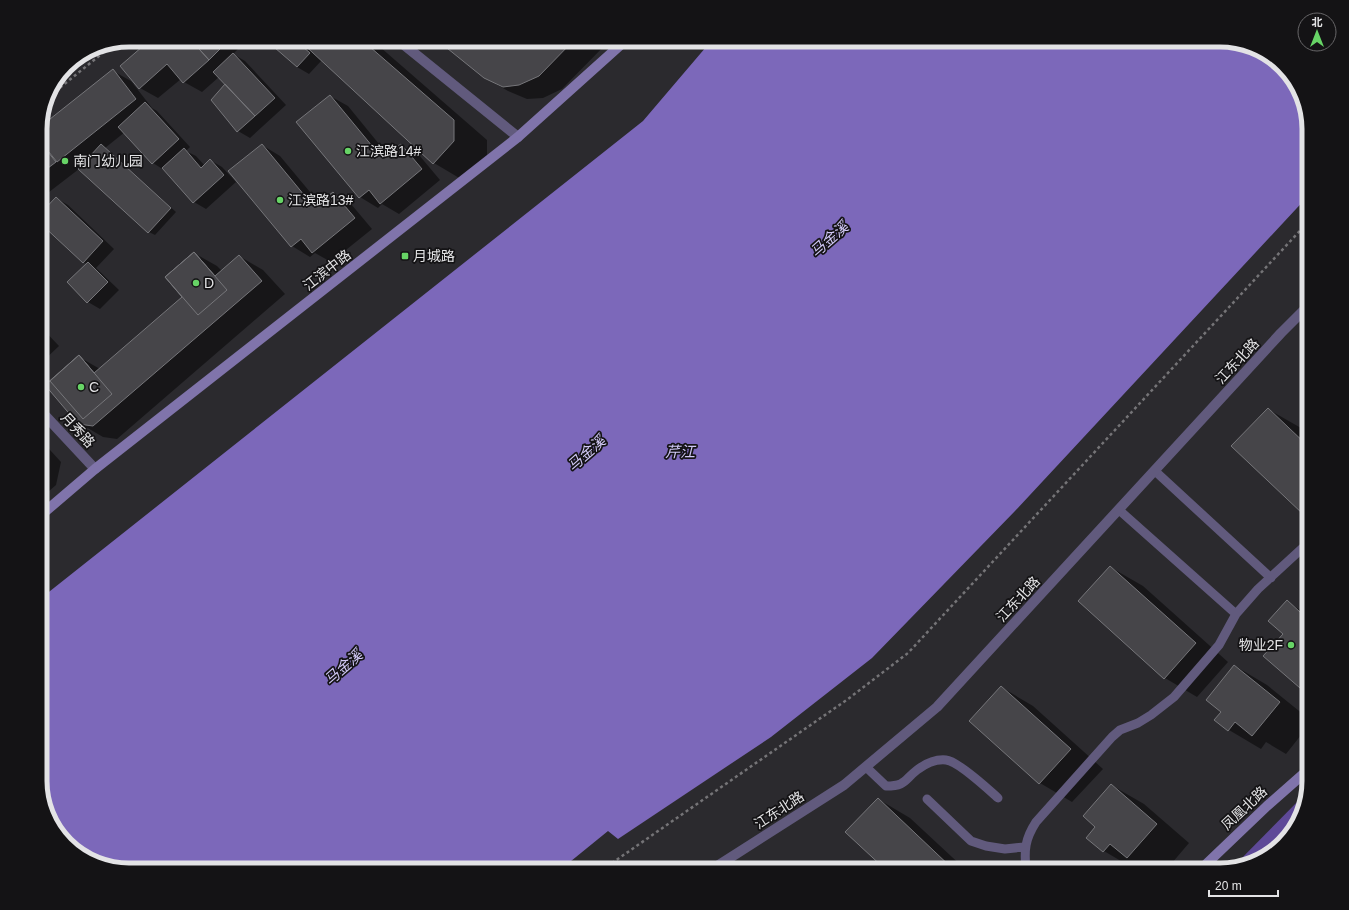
<svg xmlns="http://www.w3.org/2000/svg" width="1349" height="910" font-family="Arial,'Noto Sans SC',sans-serif">
<rect width="100%" height="100%" fill="#2b2a2e"/>
<path fill="#5e4998" d="M1305,794L1294,831L1264,858L1234,866Z"/>
<path fill="#7c68ba" d="M712,40H1220L1270,55L1300,89L1309,128V195L1015,511L872,658L771,737L618,839L608,831L560,870H129L79,855L52,825L40,787V599L643,121Z"/>
<path fill="#0007" d="M151,40H228L238,49L233,54L245,61L286,105L250,138L238,131L226,84L219,77L202,92L184,82L181,79L158,98L140,88L121,66Z
M269,40H372L487,140V159L466,182L434,163L322,60L309,74L297,67L268,41Z
M439,40H510L512,42L515,40H610L562,89L543,98L527,99L508,91L484,77Z
M113,71L131,81L152,108L157,111L190,147L186,151L196,156L205,166L210,160L222,167L236,182L206,209L194,202L164,170L153,163L125,132L105,148L176,212L155,235L149,232L79,169L40,199V128Z
M330,96L348,106L388,155L401,145L419,155L440,180L399,214L382,204L378,208L360,197Z
M262,145L280,156L320,204L333,193L351,204L372,229L331,262L315,253L310,257L292,246L230,171Z
M56,198L68,205L114,249L96,268L119,290L100,309L88,302L87,264L83,262Z
M194,253L217,266L222,271L239,256L263,270L285,294L117,439L103,437L79,423V357L100,369L184,297Z
M40,326L59,346L40,364Z
M1268,409L1301,428L1309,436V517L1304,514Z
M40,439L61,462L56,485L40,499Z
M1110,567L1143,586L1228,662L1197,697L1165,678Z
M1287,602L1302,611L1309,603V692L1300,687L1284,634Z
M1235,666L1267,685L1309,719V725L1286,754L1266,742L1261,749L1229,730L1222,711Z
M1001,687L1033,706L1103,769L1072,802L1040,783L970,721Z
M1111,785L1144,804L1189,843L1166,870H1149L1141,865L1136,870L1104,851L1096,827Z
M878,799L910,818L966,870H887Z"/>
<path fill="#464549" stroke="#76767a" d="M150,40H191L209,60L183,83L167,64L139,89L120,66Z
M191,40H225L227,42L209,60Z
M268,40H295L310,53L297,67L267,41Z
M299,40H362L454,120V141L433,164Z
M437,40H503L509,45L513,40H574L539,76L519,85L503,87L484,78Z
M233,53L275,98L255,116L213,72Z
M113,69L136,99L57,162L40,141V127Z
M225,84L255,116L237,132L211,100Z
M330,95L382,158L401,144L422,169L380,204L369,190L359,198L296,122Z
M145,102L179,139L152,164L118,127Z
M40,142L56,162L40,174Z
M101,144L171,208L148,233L78,169Z
M262,144L314,207L333,192L355,218L312,253L301,239L291,247L228,171Z
M184,148L201,168L210,159L224,175L193,203L162,168Z
M56,197L103,241L83,263L40,223V214Z
M194,252L215,276L239,255L262,281L93,426L78,424L45,385L79,355L94,373L182,297L165,277Z
M194,252L227,290L198,315L165,277Z
M88,262L108,282L87,303L67,282Z
M79,355L112,394L83,419L50,381Z
M1268,408L1309,447V510L1304,515L1231,446Z
M1110,566L1196,643L1164,679L1078,601Z
M1287,600L1300,612L1309,601V678L1300,688L1263,656L1283,634L1268,621Z
M1234,665L1280,702L1252,736L1235,722L1228,731L1214,720L1221,712L1206,700Z
M1001,686L1071,749L1039,784L969,721Z
M1111,784L1157,824L1127,858L1110,844L1103,852L1086,838L1095,827L1083,816Z
M878,798L954,870H886L845,832Z"/>
<g fill="none" stroke-linecap="round" stroke-linejoin="round">
<path stroke="#757477" stroke-width="2.5" stroke-dasharray="3 3" stroke-linecap="butt" d="M46,99L115,43
M602,870L848,699L908,653L1309,221"/>
<path stroke="#615a7d" stroke-width="9" d="M1155,471L1271,578
M1119,510L1236,614
M866,767L886,786C906,786 904,780 917,770C925,764 936,759 946,760C958,761 988,789 998,798
M927,799L971,841L986,846L1005,849L1024,847
M1026,870C1024,850 1025,839 1036,822L1112,737L1120,730L1138,723L1151,715L1174,697L1219,645L1236,614L1258,589L1309,542"/>
<path stroke="#615a7d" stroke-width="10" d="M398,40L518,137
M40,410L95,469
M711,870L844,785L937,707L1281,333L1309,305"/>
<path stroke="#8074ab" stroke-width="10" d="M40,516L95,469L518,137L626,40
M1200,870L1267,806L1309,769"/>
</g>
<g fill="#67d466" stroke="#141315" stroke-width="1.5">
<circle cx="348" cy="151" r="4"/>
<circle cx="65" cy="161" r="4"/>
<circle cx="280" cy="200" r="4"/>
<rect x="401" y="252" width="8" height="8" rx="2"/>
<circle cx="196" cy="283" r="4"/>
<circle cx="81" cy="387" r="4"/>
<circle cx="1291" cy="645" r="4"/>
</g>
<g text-anchor="middle" dominant-baseline="central" stroke-width="3.5" stroke-linejoin="round" paint-order="stroke">
<g font-size="14" fill="#e3e3e5" stroke="#141315" text-anchor="start">
<text x="356" y="151">江滨路14#</text>
<text x="73" y="161">南门幼儿园</text>
<text x="288" y="200">江滨路13#</text>
<text x="413" y="256">月城路</text>
<text x="204" y="283">D</text>
<text x="89" y="387">C</text>
<text x="1283" y="645" text-anchor="end">物业2F</text>
</g>
<g font-size="14" fill="#e3e3e5" stroke="#141315">
<text transform="translate(327 270) rotate(-38)">江滨中路</text>
<text transform="translate(1237 361) rotate(-47)">江东北路</text>
<text transform="translate(78 430) rotate(47)">月秀路</text>
<text transform="translate(1018 599) rotate(-47)">江东北路</text>
<text transform="translate(1244 808) rotate(-43)">凤凰北路</text>
<text transform="translate(779 810) rotate(-33)">江东北路</text>
</g>
<g font-size="15" font-style="italic" fill="#d0c8f5" stroke="#141315">
<text transform="translate(829 239) rotate(-41)">马金溪</text>
<text x="680" y="451">芹江</text>
<text transform="translate(586 453) rotate(-41)">马金溪</text>
<text transform="translate(343 667) rotate(-41)">马金溪</text>
</g>
</g>
<path d="M0 0H1349V910H0ZM129 47H1220A82 82 0 0 1 1302 129V781A82 82 0 0 1 1220 863H129A82 82 0 0 1 47 781V129A82 82 0 0 1 129 47Z" fill="#141315" fill-rule="evenodd"/>
<path fill="none" stroke="#e3e3e5" stroke-width="5" d="M129 47H1220A82 82 0 0 1 1302 129V781A82 82 0 0 1 1220 863H129A82 82 0 0 1 47 781V129A82 82 0 0 1 129 47Z"/>
<g transform="translate(1317 32)"><circle r="19" fill="#141315" stroke="#676668"/>
<path d="M0-3L7 15L0 10L-7 15Z" fill="#67d466"/>
<text y="-6" font-size="11" font-weight="bold" text-anchor="middle" fill="#e3e3e5">北</text>
</g>
<path d="M1209 890v6h69v-6" fill="none" stroke="#e3e3e5" stroke-width="2"/>
<text x="1215" y="890" font-size="12" fill="#e3e3e5" stroke="#141315" stroke-width="3" paint-order="stroke">20 m</text>
</svg>
